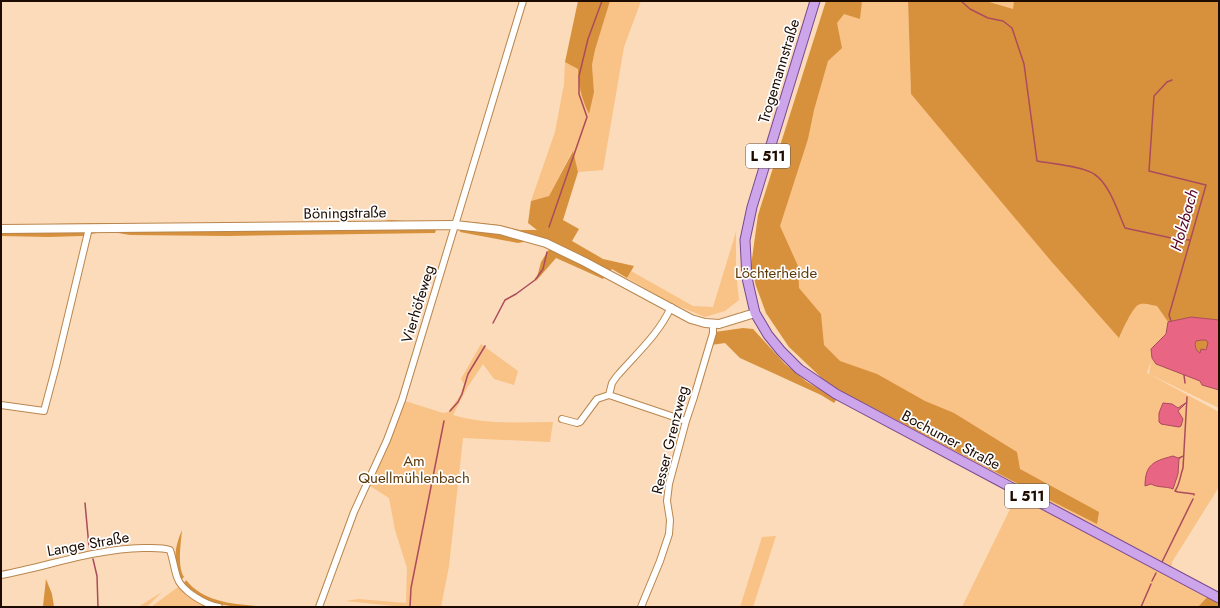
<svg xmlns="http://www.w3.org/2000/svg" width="1220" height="608" font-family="Jost,sans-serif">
<rect width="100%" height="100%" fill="#fbdbb9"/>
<path fill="#f9c286" d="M610,1H641L624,47L603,170L578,172L572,151L549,196L531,201L555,132L564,84L565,62L578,68V81L594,92L592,65L595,50Z
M834,1H908L911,94L1120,336C1123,329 1132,309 1138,305C1142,302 1151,305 1157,306L1168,322L1191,317L1219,320V408L1149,374L1151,361L1147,373L1219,412V487L1172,562L1171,577L1209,595L1198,607H962L1016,497L1025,488L867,406L789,347L766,313L773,215Z
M986,1H1014V10Z
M736,232V272L739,300L725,311L705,317L671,303L627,278L631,271L693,306L713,307Z
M481,344L518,371L514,385L494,379L483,364L467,388L453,415C485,425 519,422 553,422L550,442L463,438L449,566L441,607H403L346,601L358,599L406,603L407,568L395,530L389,498L367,484L402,400L443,413L448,412L460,396L464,384L461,379Z
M776,536L753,607H740L762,537Z
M178,587H182L199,603L208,607H151Z
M162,592L147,607H138Z"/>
<path fill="#d7913c" d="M578,1H610L595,50L592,65L594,92L589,114C582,99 578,85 578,69L565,62Z
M826,1H862L860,19L844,14L837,23L842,48L828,61L814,110L808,139L780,226L798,266L799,288L821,314L824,345L840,361L877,374L925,401L954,413L1017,452L1020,469L1099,512L1097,524L1026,488L829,385L789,347L766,313L756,286L751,266L758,215Z
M908,1H986L1013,9L1014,1H1219V320L1191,317L1168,322L1157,306C1151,305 1143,302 1138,305C1132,309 1122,331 1119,338L1051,261L911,94Z
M573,151L578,172L563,220L579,229L572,241L603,259L634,266L627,278L612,269L603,279L556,258L536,281L541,262L553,243L543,238L518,243L460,232L462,221L499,225L520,230H537L528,223L531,201L549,196Z
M390,220L438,223L435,233L228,236L130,235L106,231L82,236L48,237L1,236V225L104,223H372Z
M743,328L753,329L785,364L807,382L837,399L834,403L821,395L740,358L725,343L711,345L715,332Z
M1202,340H1206L1209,343L1205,350H1202L1200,354C1196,352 1195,345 1196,341Z
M182,530C181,542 177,567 184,577L181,580C173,561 174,549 182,530Z
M46,579L52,594L54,607H44L43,606Z
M186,580C205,604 237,604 266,607C229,607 210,608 182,582H185Z
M1209,595L1219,601V607H1198Z"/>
<path fill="#e86684" stroke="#ab4b5c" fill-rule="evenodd" d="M1191,317L1219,320V390L1202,385L1200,381L1156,364L1152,358L1151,349L1166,334L1168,322ZM1202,340H1206L1208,343L1206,350L1201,349L1200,353C1196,351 1194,345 1196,341Z
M1187,402L1178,411L1183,419L1181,426L1179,427L1161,424L1159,422V413L1163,403L1172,404L1178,408Z
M1173,456L1178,458L1183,456L1179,459L1178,474L1173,489C1166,486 1158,488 1151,484L1145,486C1145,464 1154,461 1173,456Z"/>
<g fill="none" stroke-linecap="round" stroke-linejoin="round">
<path stroke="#ab4b5c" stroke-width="1.5" d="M961,1L970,9L988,18L1003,21L1012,28L1024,64L1037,161C1052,164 1082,166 1094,174C1109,183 1118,212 1125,228L1176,239L1190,240
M549,227L587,117L579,94V76L588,39L602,1
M1171,321L1169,315L1206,185L1149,171L1154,96L1167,82L1172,80
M493,323L505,300L516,294L535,280L543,269L547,252
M1184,375L1185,383
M1187,397L1183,468C1180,476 1180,484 1175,491L1178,492L1194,494V495
M450,411L458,402L462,394L468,374L485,346
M85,503L89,547
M93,559L97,576L98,607
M1162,562L1193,499
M1152,581L1156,573
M410,607L411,588L444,421
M1141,607L1151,584"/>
<g stroke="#b9864e" stroke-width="8">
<path id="minor" d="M609,395L686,421
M1,405L44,411L56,366L89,228
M562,419L577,423L580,422L597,399L609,395L612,383L617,376C636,354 659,334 671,307
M1,575C49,566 94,549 143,548C152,548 161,547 170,550C173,559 174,568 177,577C181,591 206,605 219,607
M319,607L354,512L387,440L402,400L523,1
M641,607L660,561L669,534L670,520L667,501L669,484L686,421L694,397L713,333V324"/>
</g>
<g stroke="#b9864e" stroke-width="10">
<path id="secondary" d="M1,229L455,225L500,230L546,243L585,262L691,319L705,323L719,324L755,313"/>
</g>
<g stroke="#79488f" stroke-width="11">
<path id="primary" d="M815,1L752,207L745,240L747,278L755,313L768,335L781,351L799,369L836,394L1219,598"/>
</g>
<use href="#minor" stroke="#fff" stroke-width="6"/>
<use href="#secondary" stroke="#fff" stroke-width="8"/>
<use href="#primary" stroke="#cca5ea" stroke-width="9"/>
</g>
<g text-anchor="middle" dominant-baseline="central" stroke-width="3.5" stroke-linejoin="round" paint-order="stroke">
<g fill="#fff" stroke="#61544c" stroke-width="1">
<rect x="746" y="144" width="44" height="24" rx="3"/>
<rect x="1005" y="484" width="44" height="24" rx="3"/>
</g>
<g font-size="14" font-weight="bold" fill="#1d0b00">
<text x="768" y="156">L 511</text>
<text x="1027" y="496">L 511</text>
</g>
<g font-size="15" fill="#1d0b00" stroke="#fff">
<text transform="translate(779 71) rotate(-73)">Trogemannstraße</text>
<text transform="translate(345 213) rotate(-1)">Böningstraße</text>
<text transform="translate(418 304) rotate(-73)">Vierhöfeweg</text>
<text transform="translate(670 440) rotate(-76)">Resser Grenzweg</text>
<text transform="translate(951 440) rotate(28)">Bochumer Straße</text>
<text transform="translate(88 544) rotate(-10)">Lange Straße</text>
</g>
<g font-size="15" fill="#5c3908" stroke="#fff">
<text x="776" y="273">Löchterheide</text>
<text x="414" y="461">Am<tspan x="414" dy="17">Quellmühlenbach</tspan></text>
</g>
<g font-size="16" font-style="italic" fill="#590422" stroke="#fff">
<text transform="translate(1184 220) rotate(-74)">Holzbach</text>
</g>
</g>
<rect width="1220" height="608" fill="none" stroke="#1d0b00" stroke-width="4"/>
</svg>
